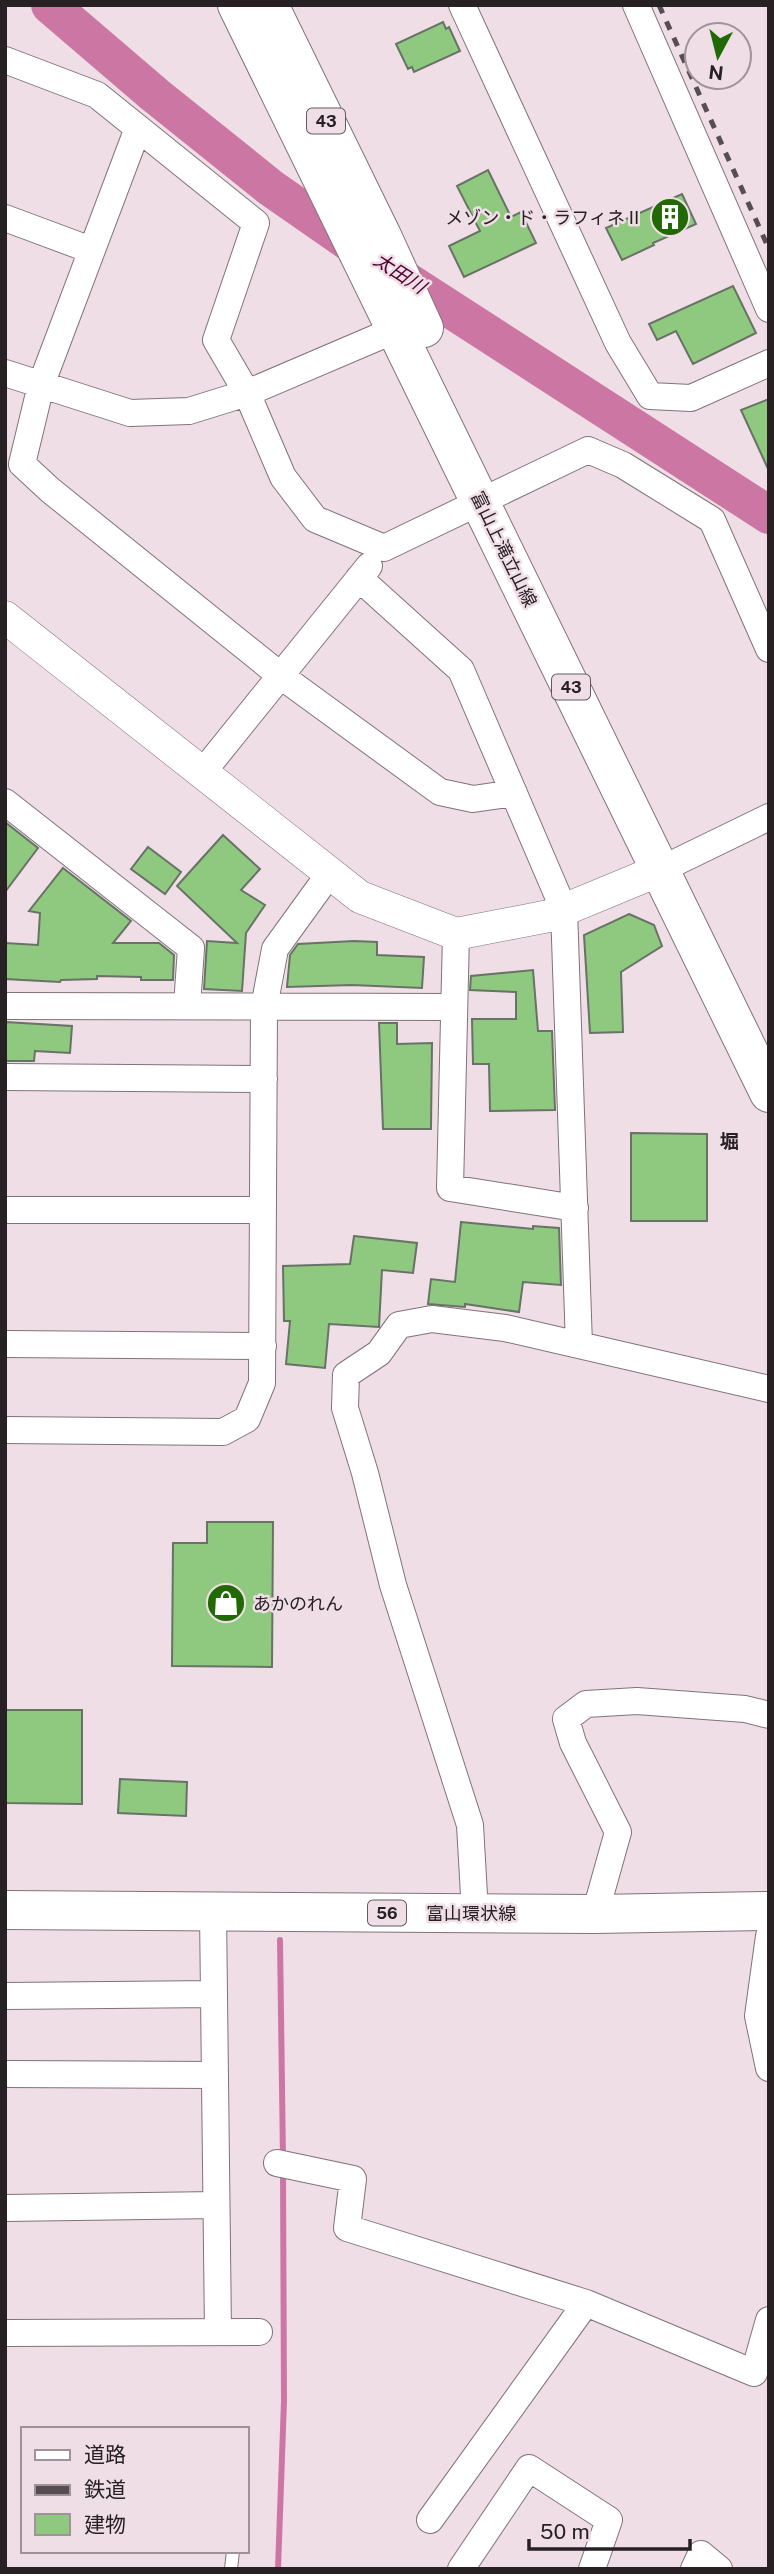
<svg xmlns="http://www.w3.org/2000/svg" width="774" height="2574" font-family="'Public Sans','Noto Sans JP',sans-serif">
<rect width="100%" height="100%" fill="#efdee6"/>
<g fill="none" stroke-linecap="round" stroke-linejoin="round">
<path stroke="#cc77a3" stroke-width="6" d="M280,1940L283,2159
M278,2569L284,2401L283,2170"/>
<path stroke="#cc77a3" stroke-width="38" d="M50,5L155,95L271,188L379,263L769,515"/>
</g>
<path fill="#8ec97f" stroke="#687266" stroke-width="2" d="M443,22L446,29L449,27L460,51L414,72L412,67L408,69L396,44Z
M488,170L511,217L521,212L536,243L464,277L449,246L480,231L457,186Z
M682,194L696,224L653,243L654,245L622,260L606,228Z
M733,286L756,333L693,364L676,331L657,340L649,324Z
M769,399V471L741,410Z
M5,822L38,848L5,892Z
M223,835L260,869L241,890L265,905L246,933L242,991L204,989L207,941L237,943L177,886Z
M148,847L181,872L165,894L131,869Z
M63,868L131,921L113,943H159L174,955L173,980H141V977L97,976V979L61,980L60,982L5,979V943L38,945L40,913L29,911Z
M629,914L654,925L662,946L621,972L623,1032L590,1033L584,935Z
M354,941L377,942V955L424,957L422,988L352,985L287,987L290,955L298,944Z
M533,970L538,1031H552L555,1110L490,1111L489,1064H473L472,1019H516V992L470,990L471,976Z
M5,1022L72,1026L70,1053L35,1051L34,1061H5Z
M379,1023H397V1044L432,1043L431,1129H383Z
M631,1133L707,1134V1221H631Z
M461,1222L533,1229V1226L559,1228L561,1285L523,1282L519,1312L465,1304V1307L428,1304L431,1279L455,1282Z
M354,1236L417,1243L413,1273L382,1270L379,1327L329,1324L325,1368L286,1364L290,1321H284L283,1266L350,1264Z
M207,1522H273L272,1667L172,1666L173,1543H207Z
M5,1710H82V1804L5,1803Z
M120,1779L187,1782L186,1816L118,1813Z"/>
<g fill="none" stroke-linecap="round" stroke-linejoin="round">
<g stroke="#817279" stroke-width="14">
<path id="service" d="M231,2569L233,2551"/>
</g>
<g stroke="#817279" stroke-width="28">
<path id="minor" d="M462,5L618,343L650,396L691,398L769,363
M636,5L769,309
M5,60L97,95L256,223L216,340L247,393L283,477L315,519L384,548L588,450L623,465L712,520L769,649
M138,128L41,385L22,464L50,490L281,676L440,792L473,799L514,793
M5,218L91,250
M5,373L130,413L189,411L247,393L397,329
M359,578L461,670L564,910L579,1345
M202,773L369,566
M5,802L191,948L187,1006
M660,870L769,817
M456,934L450,1188L575,1208
M5,1006L454,1007
M5,1077L264,1079
M5,1210H263
M5,1344L263,1346
M5,1430L223,1432L247,1419L262,1383L264,1007L275,949L330,873
M213,1911L218,2332
M475,1913L470,1825L393,1585L365,1473L345,1408L346,1375L379,1353L399,1325L432,1319L505,1328L769,1389
M595,1914L618,1832L573,1743L566,1719L586,1704L637,1701L745,1709L769,1715
M769,1936L758,2016L769,2068
M5,1996L214,1994
M5,2074L215,2075
M277,2163L353,2179L347,2228L586,2303L754,2373L769,2320
M5,2208L216,2205
M5,2333L259,2332
M430,2520L586,2303
M461,2569L529,2468L609,2520L592,2569
M694,2569L701,2554L719,2569"/>
</g>
<g stroke="#817279" stroke-width="33">
<path id="tertiary" d="M5,617L360,897L456,934L549,916L660,870"/>
</g>
<g stroke="#817279" stroke-width="40">
<path id="primary" d="M237,5L769,1093
M269,5L382,236L424,328
M5,1910L595,1914L769,1911"/>
</g>
<use href="#service" stroke="#fff" stroke-width="12"/>
<use href="#minor" stroke="#fff" stroke-width="26"/>
<use href="#tertiary" stroke="#fff" stroke-width="32"/>
<use href="#primary" stroke="#fff" stroke-width="38"/>
<path stroke="#564e52" stroke-width="5" stroke-dasharray="9 9" stroke-linecap="butt" d="M659,5L769,249"/>
</g>
<defs>
<g id="building-disc" transform="scale(2.0125)"><circle r="9.5" fill="#216904" stroke="#efdee6"/><path d="M-4-6H4V6H1V3H-1V6H-4ZM-2.5-4.3h1.7v1.8h-1.7ZM.8-4.3h1.7v1.8H.8ZM-2.5-1h1.7V.8h-1.7ZM.8-1h1.7V.8H.8Z" fill="#fff"/></g>
<g id="shop-disc" transform="scale(2.0125)"><circle r="9.5" fill="#216904" stroke="#efdee6"/><path d="M-5-2.5h2.3a2.7 3.5 0 0 1 5.4 0H5L5.5 6h-11ZM-1.5-2.5h3a1.5 2.3 0 0 0-3 0Z" fill="#fff"/></g>
</defs>
<g fill-rule="evenodd">
<use href="#building-disc" x="670" y="217"/>
<use href="#shop-disc" x="226" y="1603"/>
</g>
<g text-anchor="middle" dominant-baseline="central" stroke-width="5" stroke-linejoin="round" paint-order="stroke">
<g fill="#efdee6" stroke="#635a5e" stroke-width="2">
<rect x="307" y="108.5" width="38" height="25" rx="5"/>
<rect x="552" y="674.5" width="38" height="25" rx="5"/>
<rect x="368" y="1900.5" width="38" height="25" rx="5"/>
</g>
<g font-size="16" font-weight="bold" fill="#272124">
<text x="326" y="121">43</text>
<text x="571" y="687">43</text>
<text x="387" y="1913">56</text>
</g>
<g font-size="18" fill="#272124" stroke="#efdee6" text-anchor="end">
<text x="643" y="217">メゾン・ド・ラフィネⅡ</text>
<text x="253" y="1603" text-anchor="start">あかのれん</text>
</g>
<g font-size="18" fill="#272124" stroke="#efdee6">
<text transform="translate(504 549) rotate(64)">富山上滝立山線</text>
<text x="471" y="1913">富山環状線</text>
</g>
<g font-size="19" font-style="italic" fill="#4e0033" stroke="#efdee6">
<text transform="translate(400 273) rotate(33)">太田川</text>
</g>
<g font-size="19" font-weight="bold" fill="#272124" stroke="#efdee6">
<text x="729" y="1141">堀</text>
</g>
</g>
<rect width="774" height="2574" fill="none" stroke="#272124" stroke-width="14"/>
<rect x="21" y="2427" width="228" height="126" fill="#efdee6" stroke="#9f9298" stroke-width="2"/>
<rect x="35" y="2450" width="35" height="10" fill="#ffffff" stroke="#9f9298" stroke-width="2"/>
<text x="84" y="2462" font-size="21" fill="#272124">道路</text>
<rect x="35" y="2485" width="35" height="10" fill="#564e52" stroke="#9f9298" stroke-width="2"/>
<text x="84" y="2497" font-size="21" fill="#272124">鉄道</text>
<rect x="35" y="2514" width="35" height="21" fill="#8ec97f" stroke="#9f9298" stroke-width="2"/>
<text x="84" y="2532" font-size="21" fill="#272124">建物</text>
<g transform="translate(718 56) rotate(187)"><circle r="33" fill="#efdee6" stroke="#9f9298" stroke-width="2"/>
<path d="M0-5L12 26L0 18L-12 26Z" fill="#216904"/>
<text y="-10" font-size="19" font-weight="bold" text-anchor="middle" fill="#272124">N</text>
</g>
<path d="M529 2539v10h161v-10" fill="none" stroke="#272124" stroke-width="3.5"/>
<text x="540" y="2539" font-size="21" fill="#272124" stroke="#efdee6" stroke-width="5" paint-order="stroke">50 m</text>
</svg>
